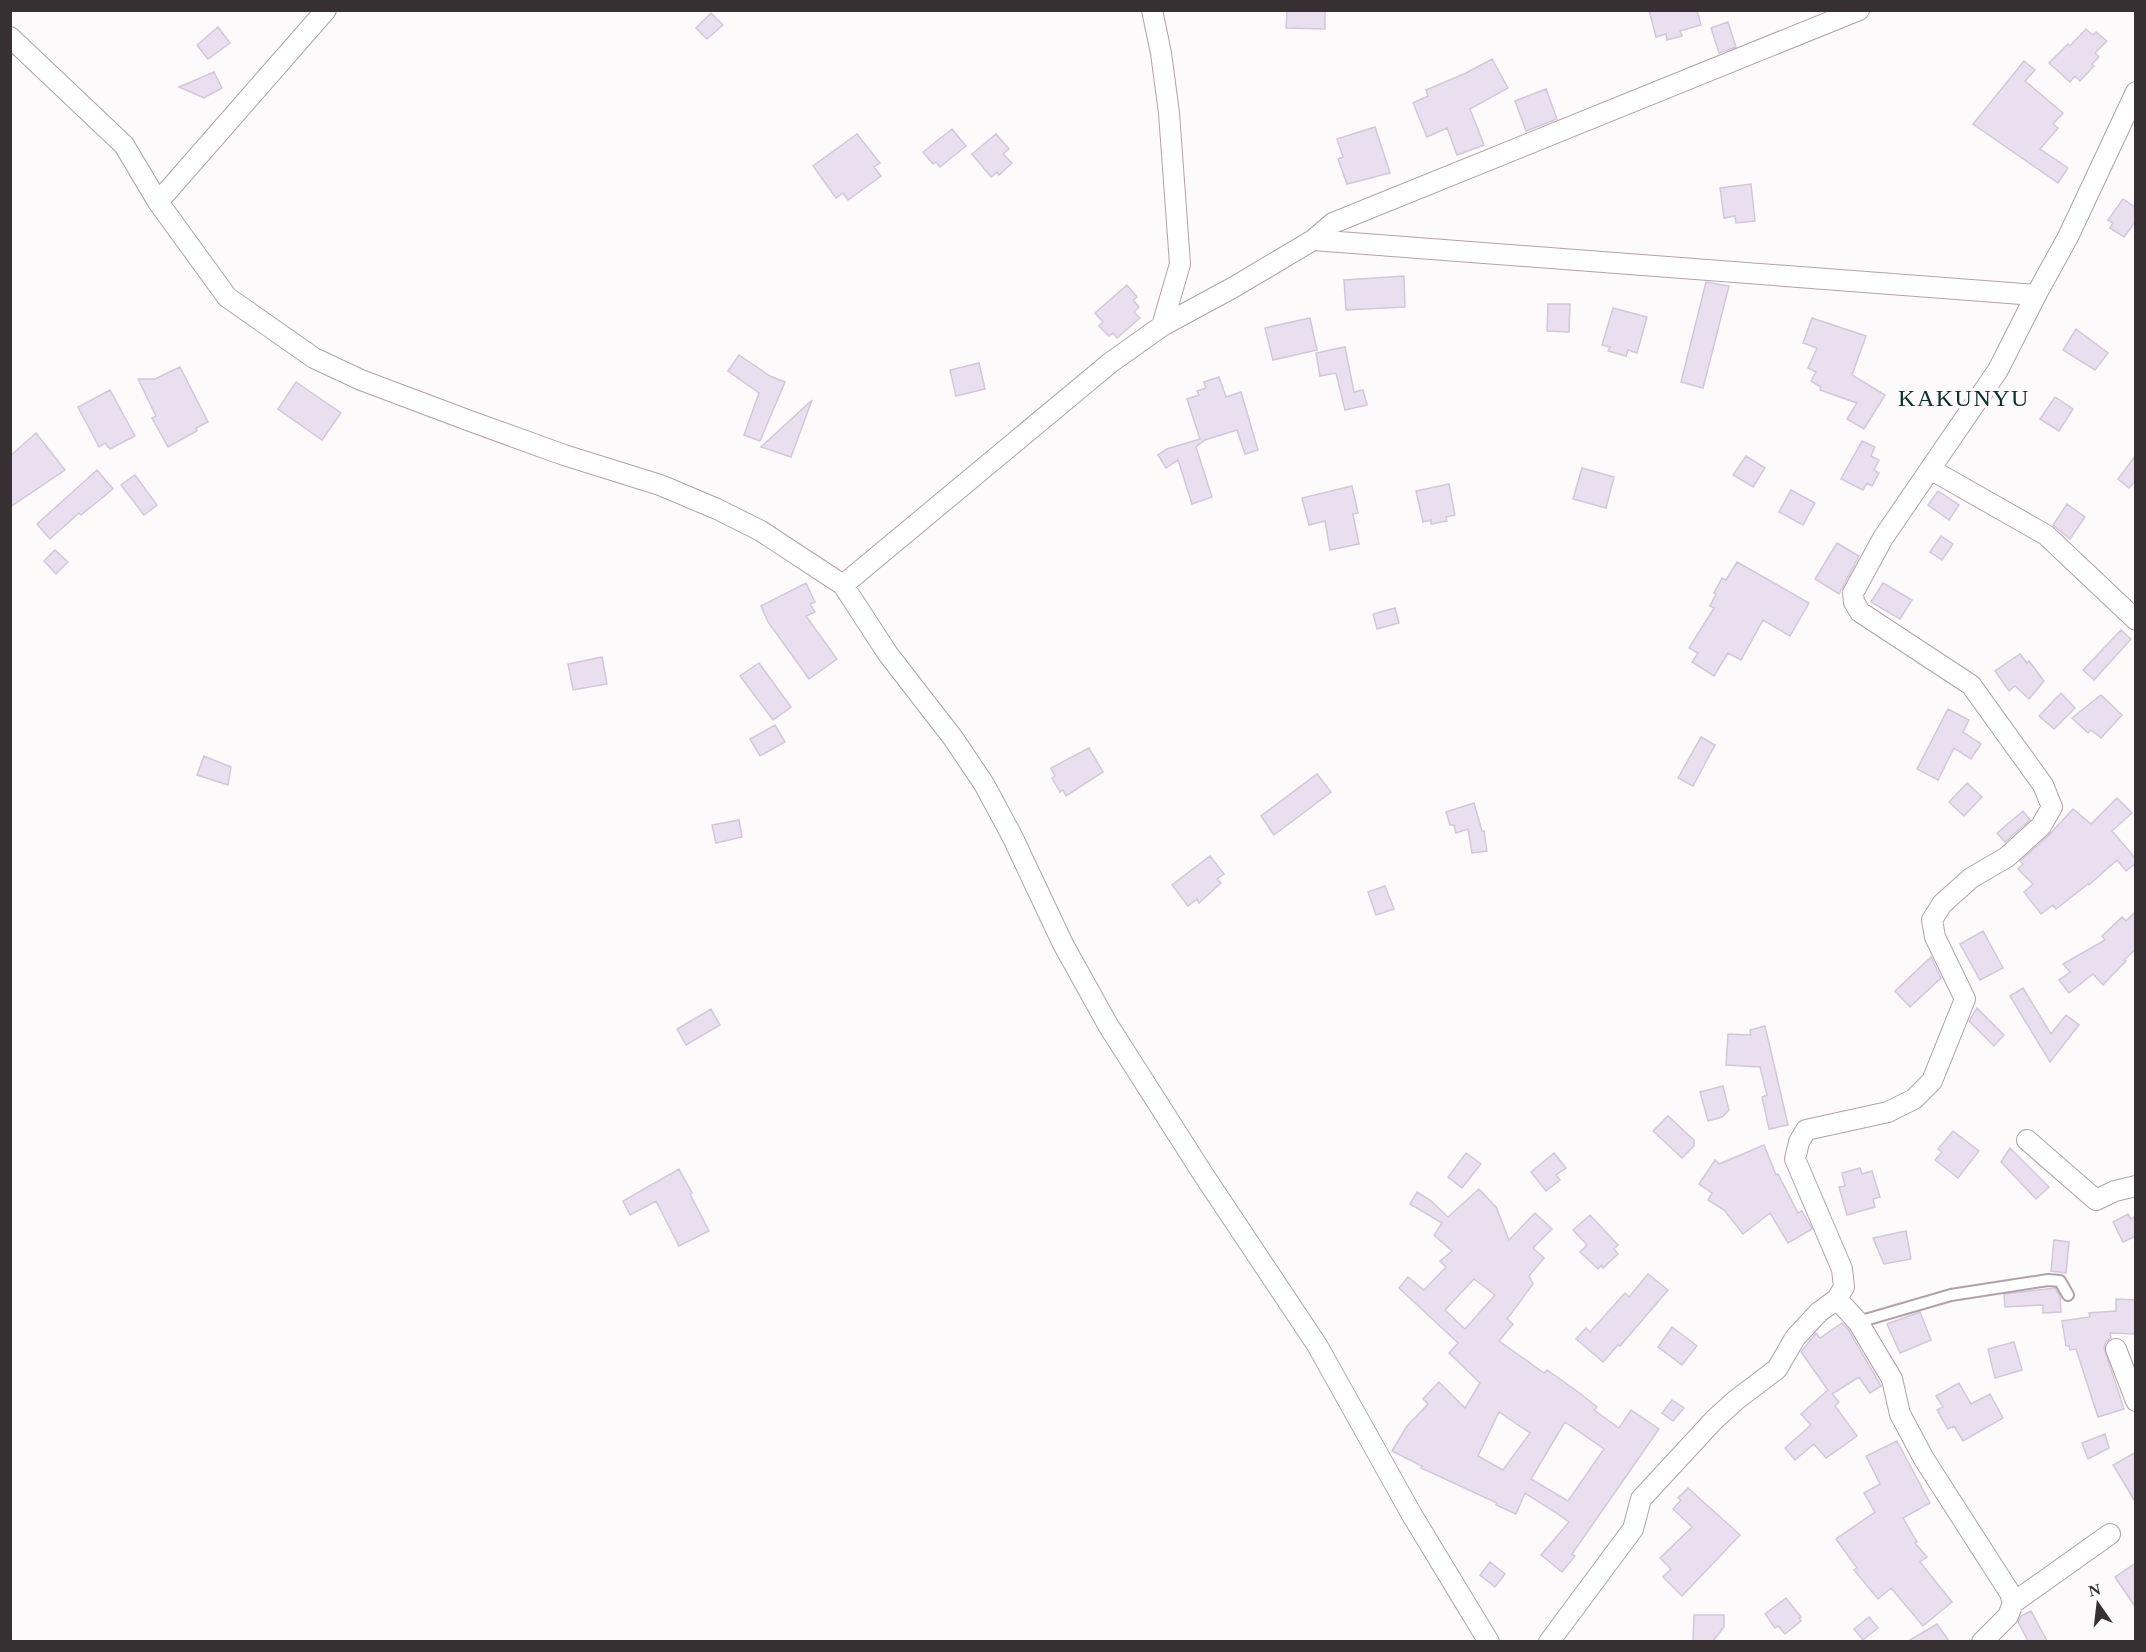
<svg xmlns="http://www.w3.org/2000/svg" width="2146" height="1652" font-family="Georgia,serif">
<rect width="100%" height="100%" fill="#fdfafc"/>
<path fill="#eadfef" stroke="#d2c8d7" stroke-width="1.5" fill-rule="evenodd" d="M1325,10V29L1286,28L1287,11Z
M1649,10H1697L1701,25L1680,31L1682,36L1667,40L1666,34L1656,37Z
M711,13L723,25L707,39L696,28Z
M1728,22L1736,47L1719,53L1711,28Z
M218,27L230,43L208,59L197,45Z
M2086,29L2093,35L2096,32L2107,41L2095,53L2099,57L2092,64L2094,66L2080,81L2075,76L2070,82L2049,63L2068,44L2070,46Z
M1492,59L1508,88L1470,109L1484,145L1457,155L1447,128L1427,137L1413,103L1428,96L1426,90L1464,74Z
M2024,61L2035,70L2025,81L2063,113L2053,124L2058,128L2040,149L2068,168L2058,183L1973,124Z
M214,72L222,88L204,98L179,87Z
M1546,89L1557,119L1526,131L1515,101Z
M1375,127L1390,173L1347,184L1338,159L1343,157L1337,139Z
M952,129L966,146L940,167L936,162L933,164L923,152Z
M857,134L880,163L874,167L881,176L848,200L843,193L836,198L813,166Z
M996,134L1009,149L1003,154L1012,163L999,175L997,172L991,177L972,154Z
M1751,184L1755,221L1736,223L1735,216L1724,218L1720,188Z
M2123,199L2136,208V221L2124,237L2110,228L2113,223L2108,220Z
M1404,276L1405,307L1346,310L1344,280Z
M1706,282L1729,286L1703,388L1681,382Z
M1127,285L1137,297L1133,300L1139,307L1134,312L1140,318L1117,338L1113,333L1109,336L1099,326L1103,322L1095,313Z
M1548,304H1570L1569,332L1547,331Z
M1613,308L1647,317L1637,353L1628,350L1626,356L1608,351L1610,347L1602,345Z
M1310,318L1317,350L1273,360L1265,328Z
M1812,318L1866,336L1852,375L1885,395L1864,429L1847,419L1857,403L1820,390L1821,387L1811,381L1816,372L1808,368L1817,348L1803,343Z
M2076,329L2108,353L2095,370L2063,350Z
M1345,347L1354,392L1363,390L1367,405L1345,410L1336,373L1320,376L1316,353Z
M739,355L770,376L785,382L760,441L744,435L759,393L728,371Z
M979,363L985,389L956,396L950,370Z
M180,367L208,422L196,428L197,431L168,447L152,418L156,416L138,379H155Z
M1219,377L1226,397L1241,392L1258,450L1245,454L1237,430L1205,440L1196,447L1212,497L1192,504L1178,460L1166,468L1158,455L1167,449L1200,439L1187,399L1199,395L1197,391L1206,388L1204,382Z
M296,382L341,413L322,440L278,409Z
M110,390L135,436L110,449L105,443L99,447L78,407Z
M2055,397L2073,409L2059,431L2040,419Z
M812,400L791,457L761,447Z
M36,433L65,470L10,507V456Z
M1862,441L1875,447L1871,456L1879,460L1874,470L1879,473L1872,486L1867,483L1863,490L1841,479Z
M2136,455V480L2129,488L2118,479Z
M1746,456L1765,468L1753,487L1733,475Z
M1582,468L1614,477L1606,508L1573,499Z
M97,470L113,489L81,515L79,513L50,539L37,524Z
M135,475L157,505L144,515L121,485Z
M1449,484L1455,515L1446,517L1447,521L1431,524V520L1423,522L1416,491Z
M1352,486L1358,513L1353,514L1359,544L1330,550L1325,521L1309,525L1302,498Z
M1791,490L1815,503L1803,525L1779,512Z
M1938,491L1959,505L1949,520L1928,505Z
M2067,504L2085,517L2070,539L2053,525Z
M1941,536L1953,544L1942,560L1930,552Z
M1837,543L1859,556L1839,594L1815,579Z
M55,550L68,562L56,574L44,561Z
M1737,562L1809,603L1790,636L1763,620L1741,660L1728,653L1714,676L1692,662L1698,653L1689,648L1714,608L1710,606L1716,594L1714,593L1722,578L1726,580Z
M806,583L815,602L810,604L815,612L806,616L837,659L809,679L768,622L761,606Z
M1883,583L1912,600L1900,619L1871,602Z
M1395,608L1399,623L1377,629L1373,614Z
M2121,630L2131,639L2094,680L2083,670Z
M2020,654L2027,663L2029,661L2044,681L2029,699L2015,686L2009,691L1995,671Z
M602,657L607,684L573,690L568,664Z
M759,663L791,707L773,720L740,676Z
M2061,693L2075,708L2054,729L2039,716Z
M2101,695L2122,715L2101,738L2091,730L2088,733L2072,718Z
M1948,709L1969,720L1963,732L1981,744L1971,759L1954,748L1938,780L1917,769Z
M775,725L785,742L760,756L750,739Z
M1701,737L1715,745L1693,786L1678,778Z
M1089,748L1103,772L1066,796L1063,790L1060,792L1052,778L1055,776L1051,768Z
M204,756L231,767L228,785L197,775Z
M1317,774L1331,792L1274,835L1261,816Z
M1967,783L1982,797L1964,816L1949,802Z
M2117,798L2132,813L2112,831L2136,859V863L2126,871L2117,860L2089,885L2088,884L2056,909L2053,905L2041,914L2024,892L2033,884L2018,869L2023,864L2020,861L2049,835L2073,809L2091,824Z
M1474,803L1482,831H1484L1487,851L1472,853L1468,829L1456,833L1454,825H1450L1446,812Z
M2023,811L2030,820L2005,842L1997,833Z
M739,820L742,837L716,843L712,825Z
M1210,856L1224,874L1217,879L1221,883L1199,903L1197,899L1188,906L1172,885Z
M1385,886L1394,909L1376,915L1368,892Z
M2136,911V949L2124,960L2126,961L2103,985L2093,974L2069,993L2059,980L2070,972L2063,964L2105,940L2102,936L2122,917L2126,921Z
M1983,931L2003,968L1980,980L1960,944Z
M1931,957L1941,978L1910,1007L1895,991Z
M2023,988L2051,1034L2066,1015L2079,1025L2050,1062L2010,996Z
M1977,1008L2004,1035L1994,1046L1969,1021Z
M711,1009L720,1025L686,1045L677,1029Z
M1765,1026L1788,1125L1769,1129L1762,1097L1767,1095L1760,1067L1726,1065L1728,1034L1751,1035L1750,1030Z
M1723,1086L1729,1110L1722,1117L1708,1121L1700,1092Z
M1668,1116L1694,1140V1146L1682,1158L1653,1131Z
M1953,1131L1979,1151L1958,1178L1935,1160L1942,1152L1938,1149Z
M1764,1145L1776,1175L1778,1174L1798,1213L1802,1211L1812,1229L1788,1243L1770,1213L1743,1234L1724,1210L1708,1200L1712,1193L1699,1184L1715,1160L1719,1164Z
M2010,1148L2049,1187L2036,1199L2001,1162Z
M1466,1153L1481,1164L1462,1188L1448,1177Z
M1554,1153L1566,1168L1556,1175L1560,1180L1546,1191L1531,1172Z
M1860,1168L1862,1174L1872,1171L1880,1197L1873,1199L1875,1207L1847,1215L1839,1187L1845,1186L1842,1173Z
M679,1169L692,1193L690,1194L709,1231L679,1246L656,1201L630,1215L623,1201Z
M1479,1189L1496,1207L1509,1240L1535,1213L1552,1229L1533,1248L1544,1258L1529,1276L1533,1284L1507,1319L1513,1324L1499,1341L1544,1373L1547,1370L1581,1394L1597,1407L1594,1410L1619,1428L1631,1410L1659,1429L1572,1554L1575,1556L1562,1572L1541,1555L1569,1522L1555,1512L1525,1493L1516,1514L1496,1505L1497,1503L1421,1468L1422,1466L1392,1451L1407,1426L1428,1404L1423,1399L1439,1382L1465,1408L1480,1383L1449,1353L1458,1343L1399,1288L1408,1277L1424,1290L1446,1267L1440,1261L1452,1251L1434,1235L1442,1223L1410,1204L1417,1192L1430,1200L1448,1217ZM1474,1279L1495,1295L1465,1329L1445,1310ZM1499,1412L1530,1433L1503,1470L1478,1456ZM1565,1422L1604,1449L1568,1501L1531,1479Z
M2128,1214L2131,1219L2136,1216V1236L2123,1242L2113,1222Z
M1590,1215L1618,1245L1614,1249L1618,1254L1603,1268L1601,1265L1598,1269L1580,1252L1587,1245L1573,1230Z
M1906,1231L1911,1259L1884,1264L1873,1238Z
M2054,1240L2069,1242L2066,1273L2051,1271Z
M1648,1274L1668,1290L1620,1346L1618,1345L1603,1362L1576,1339L1586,1328L1590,1332L1625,1293L1629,1297Z
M2055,1288L2060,1296L2061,1312L2043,1313V1305L2005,1307L2004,1294Z
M2116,1299L2136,1300V1334L2110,1333L2111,1338L2106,1342L2104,1348L2124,1409L2098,1417L2076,1349L2070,1350L2069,1346H2066L2062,1321L2090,1317L2089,1313L2116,1311Z
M1920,1312L1931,1340L1900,1353L1887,1324Z
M1842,1323L1848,1329L1881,1386L1870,1393L1859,1377L1832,1394L1839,1402L1835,1406L1857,1436L1826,1458L1814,1444L1795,1460L1785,1448L1811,1425L1801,1414L1828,1390L1801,1352L1816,1333L1820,1338Z
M1672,1327L1697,1346L1682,1365L1658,1347Z
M2014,1342L2022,1370L1995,1378L1988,1349Z
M1959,1383L1971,1404L1990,1394L2003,1418L1963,1441L1954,1426L1948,1429L1937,1410L1943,1407L1936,1396Z
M1672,1400L1684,1408L1673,1421L1662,1413Z
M2105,1434L2109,1448L2088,1459L2082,1443Z
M1897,1441L1930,1503L1903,1518L1917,1542L1915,1543L1927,1557L1920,1562L1952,1602L1923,1626L1891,1588L1878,1599L1854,1570L1857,1568L1836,1539L1875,1512L1864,1493L1880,1484L1866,1456Z
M2136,1452V1503L2113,1465Z
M1688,1488L1740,1535L1682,1596L1663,1577L1671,1569L1660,1558L1692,1527L1673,1509L1681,1500L1678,1498Z
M1490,1562L1505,1574L1495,1587L1480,1575Z
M2136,1563V1608L2115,1577Z
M1786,1598L1801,1617L1799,1618L1801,1621L1785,1634L1778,1626L1775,1628L1765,1614Z
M2031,1611L2047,1641H2028L2018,1622L2021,1616Z
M1694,1615H1724V1627L1713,1641H1693Z
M1869,1617L1878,1628L1863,1640L1854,1629Z
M1937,1624L1949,1641H1908Z"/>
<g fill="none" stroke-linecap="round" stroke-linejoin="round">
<g stroke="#b2a1aa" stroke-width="14">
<path id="lane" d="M1858,1322L1951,1295L2048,1280L2060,1281L2068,1295"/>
</g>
<g stroke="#b2a1aa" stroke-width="22">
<path id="street" d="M1152,10L1161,53L1169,113L1180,264L1162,326L1110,363L843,585L888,654L953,738L984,784L1012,836L1063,944L1108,1025L1203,1174L1317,1345L1412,1515L1489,1642
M10,37L124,145L158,202L227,297L314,358L361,380L470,421L564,455L660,485L717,509L761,531L843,585
M158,202L326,10
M1313,240L1333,223L1859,10
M1162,326L1234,287L1313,240L2036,295L2068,237L2136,92
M1930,469L2046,535L2136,620
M2027,1140L2096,1200L2115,1191L2136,1186
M1837,1299L1858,1322L1892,1379L1900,1414L1924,1459L2010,1593L2013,1603L2008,1616L1982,1642
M2116,1349L2136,1401
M2013,1603L2110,1534
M1549,1642L1633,1529L1641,1499L1714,1420L1736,1400L1777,1369L1795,1338L1819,1312L1837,1299L1844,1287L1842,1269L1795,1159L1799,1142L1806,1130L1888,1112L1914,1099L1932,1081L1965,999L1935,937L1932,920L1942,904L1971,878L2007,857L2041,826L2052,807L2043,785L1971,685L1860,612L1854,602L1853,593L1883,538L1998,370L2036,295"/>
</g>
<use href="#lane" stroke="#fff" stroke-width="10"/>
<use href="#street" stroke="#fff" stroke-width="20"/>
</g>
<g text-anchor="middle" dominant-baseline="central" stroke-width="6" stroke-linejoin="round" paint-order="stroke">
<g font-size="24" letter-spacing="1.5" fill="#0c2f2d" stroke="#fdfafc">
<text x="1964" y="398">KAKUNYU</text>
</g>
</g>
<rect width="2146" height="1652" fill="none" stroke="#373033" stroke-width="24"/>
<g transform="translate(2098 1604) rotate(346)" stroke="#fdfafc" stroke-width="4.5" paint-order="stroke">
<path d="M0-4.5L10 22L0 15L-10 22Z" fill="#373033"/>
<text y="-9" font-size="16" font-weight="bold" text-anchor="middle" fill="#373033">N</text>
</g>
</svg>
